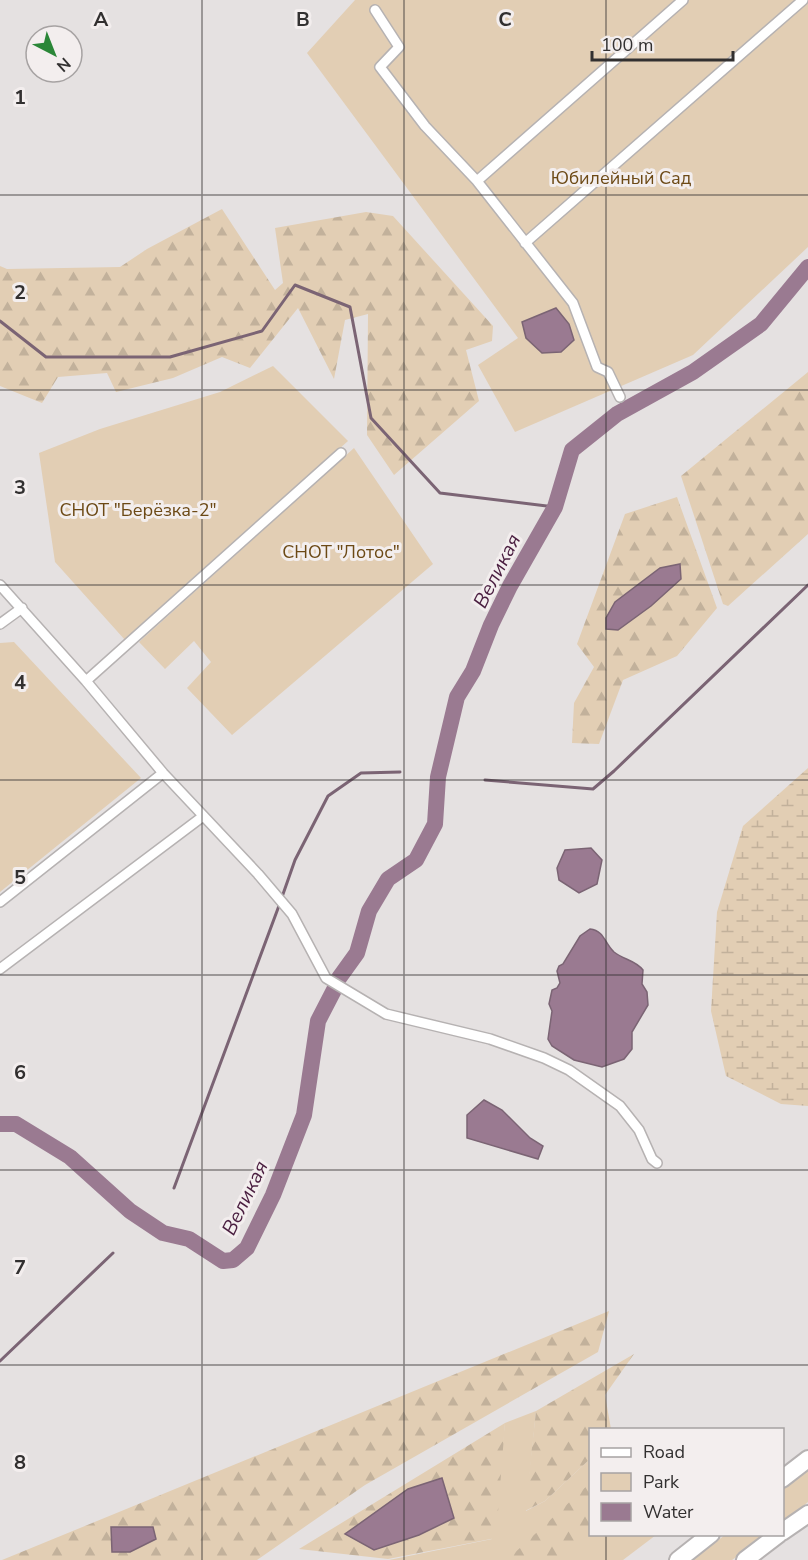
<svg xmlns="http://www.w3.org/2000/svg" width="808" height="1560" font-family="'Nunito Sans',sans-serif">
<defs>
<pattern id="forest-firs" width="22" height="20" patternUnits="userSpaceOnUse" patternTransform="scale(1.5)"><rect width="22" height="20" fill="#e2ceb4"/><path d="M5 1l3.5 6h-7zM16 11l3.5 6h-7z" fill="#c2b19b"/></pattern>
<pattern id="wetland-marsh" width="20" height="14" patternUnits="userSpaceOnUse" patternTransform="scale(1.5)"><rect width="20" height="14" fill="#e2ceb4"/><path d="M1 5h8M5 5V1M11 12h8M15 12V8" fill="none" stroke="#c2b19b"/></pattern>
</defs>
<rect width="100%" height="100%" fill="#e5e1e1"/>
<path fill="#e2ceb4" d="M355,0H808V247L693,355L515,432L478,365L518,338L307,53Z
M273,366L348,441L125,640L55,562L39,453L100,429L220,392Z
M354,448L433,564L232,735L187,688L211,662L194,641L165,669L139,642Z
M14,642L141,778L0,892V643Z
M536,1411L526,1511L545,1501L590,1459V1534L656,1535L623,1560H389L492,1539L505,1423Z
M808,1471V1502L783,1523L782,1490Z
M725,1535H767L732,1560H692Z"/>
<path fill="url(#forest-firs)" d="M222,209L275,290L283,283L275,228L366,212L393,216L493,326L492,341L466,350L479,401L394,475L367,435L368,314L345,320L334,379L298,308L250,368L222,357L173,378L116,392L107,373L58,377L42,403L0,386V266L7,269L120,267L147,249Z
M808,372V534L728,606L723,604L681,476Z
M677,497L717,608L677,656L623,680L599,744L572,743L574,703L594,667L577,644L625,514Z
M609,1311L598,1352L365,1485L257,1560H2Z
M634,1354L605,1395L611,1429L590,1430V1459L545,1501L525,1511L536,1411Z
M505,1423L496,1538L388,1559L299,1549Z
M590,1483V1533L584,1541L555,1560H507Z"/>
<path fill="url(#wetland-marsh)" d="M808,768V1106L781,1104L726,1076L711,1011L717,912L743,826Z"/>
<path fill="#9a7a91" stroke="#7b6474" stroke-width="1.5" d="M556,308L569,324L574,340L561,352L542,353L526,338L522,322Z
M680,564L681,579L651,606L618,630L606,629V618L615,602L660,568Z
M591,848L602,860L597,884L579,893L559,880L557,868L565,850Z
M590,929C605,931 604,943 614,952C624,960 635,960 643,970L642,984L647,992L648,1005L632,1032V1049L624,1059L602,1067L574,1060L552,1046L548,1039L552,1011L549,1004L552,990L557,988L560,983L557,971L559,966L563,964L580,936Z
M484,1100L502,1110L530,1138L543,1146L538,1159L467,1138V1115Z
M442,1478L454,1518L419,1535L374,1550L345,1534L408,1489Z
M111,1527H153L156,1539L130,1552H112Z"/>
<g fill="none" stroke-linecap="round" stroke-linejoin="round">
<path stroke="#7b6474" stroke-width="3" d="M0,321L46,357H170L262,331L295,285L350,307L371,418L440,493L555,507
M485,780L593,789L614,771L808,585
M282,897L295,860L328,796L361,773L400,772
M174,1188L280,903
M0,1361L113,1253"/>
<path stroke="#9a7a91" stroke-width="16" d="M339,978L357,953L369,911L388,879L416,860L435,824L438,777L457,697L473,671L491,625L510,586L555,507L572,450L617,414L693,372L761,324L808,267
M0,1124H16L70,1157L130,1211L163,1233L189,1239L223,1261L233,1260L247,1248L273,1195L304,1115L318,1021L334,990"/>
<g stroke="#b6b2b2" stroke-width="12">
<path id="street" d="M375,10L399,47L380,67L425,126L477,181L573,303L597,367L608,372L620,397
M477,181L683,0
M525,243L803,0
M0,585L86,681L163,773L258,874L292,914L326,978L386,1014L490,1039L544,1058L569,1070L620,1106L639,1130L652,1159L657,1163
M0,624L22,608
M86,681L341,453
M0,902L163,773
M0,969L202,817"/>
</g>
<g stroke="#b6b2b2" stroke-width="20">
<path id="highway" d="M782,1479L808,1459
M782,1532L808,1514
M678,1560L711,1534
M745,1560L779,1534"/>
</g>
<use href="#street" stroke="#fff" stroke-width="9"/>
<use href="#highway" stroke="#fff" stroke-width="16"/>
</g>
<path fill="none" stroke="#323030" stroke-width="1.5" stroke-opacity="0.55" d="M202,0V1560M404,0V1560M606,0V1430M0,195H808M0,390H808M0,585H808M0,780H808M0,975H808M0,1170H808M0,1365H808M606,1534V1560"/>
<g text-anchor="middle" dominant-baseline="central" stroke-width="6" stroke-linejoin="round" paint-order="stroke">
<g font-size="18" fill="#6c4915" stroke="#f3eeee">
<text x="621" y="178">Юбилейный Сад</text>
<text x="138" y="510">СНОТ "Берёзка-2"</text>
<text x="341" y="552">СНОТ "Лотос"</text>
</g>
<g font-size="20" font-style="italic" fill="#491d3f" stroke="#f3eeee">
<text transform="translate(497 571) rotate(-63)">Великая</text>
<text transform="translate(245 1198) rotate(-64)">Великая</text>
</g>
</g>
<g font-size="20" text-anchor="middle" font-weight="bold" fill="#323030" stroke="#f3eeee" stroke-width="6" stroke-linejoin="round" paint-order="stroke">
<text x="101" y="26">A</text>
<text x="303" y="26">B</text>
<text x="505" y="26">C</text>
<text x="20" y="104">1</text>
<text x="20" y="299">2</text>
<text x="20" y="494">3</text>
<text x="20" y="689">4</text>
<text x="20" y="884">5</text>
<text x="20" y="1079">6</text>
<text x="20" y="1274">7</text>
<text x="20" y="1469">8</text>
</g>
<rect x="589" y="1428" width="195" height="108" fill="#f3eeee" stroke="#a6a2a2" stroke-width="1.5"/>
<rect x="601" y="1448" width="30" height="9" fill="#ffffff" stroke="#a6a2a2" stroke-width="1.5"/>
<text x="643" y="1458" font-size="18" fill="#323030">Road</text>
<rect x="601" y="1473" width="30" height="18" fill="#e2ceb4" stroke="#a6a2a2" stroke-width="1.5"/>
<text x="643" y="1488" font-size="18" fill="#323030">Park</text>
<rect x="601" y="1503" width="30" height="18" fill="#9a7a91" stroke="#a6a2a2" stroke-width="1.5"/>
<text x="643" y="1518" font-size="18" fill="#323030">Water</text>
<g transform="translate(54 54) rotate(138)"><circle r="28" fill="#f3eeee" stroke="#a6a2a2" stroke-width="1.5"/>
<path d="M0-4.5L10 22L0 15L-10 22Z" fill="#2a8637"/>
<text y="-9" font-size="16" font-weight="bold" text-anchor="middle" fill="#323030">N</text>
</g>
<path d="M592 51v9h141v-9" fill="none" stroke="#323030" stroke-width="3"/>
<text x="601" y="51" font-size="18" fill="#323030" stroke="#f3eeee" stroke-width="4.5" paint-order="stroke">100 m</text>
</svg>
